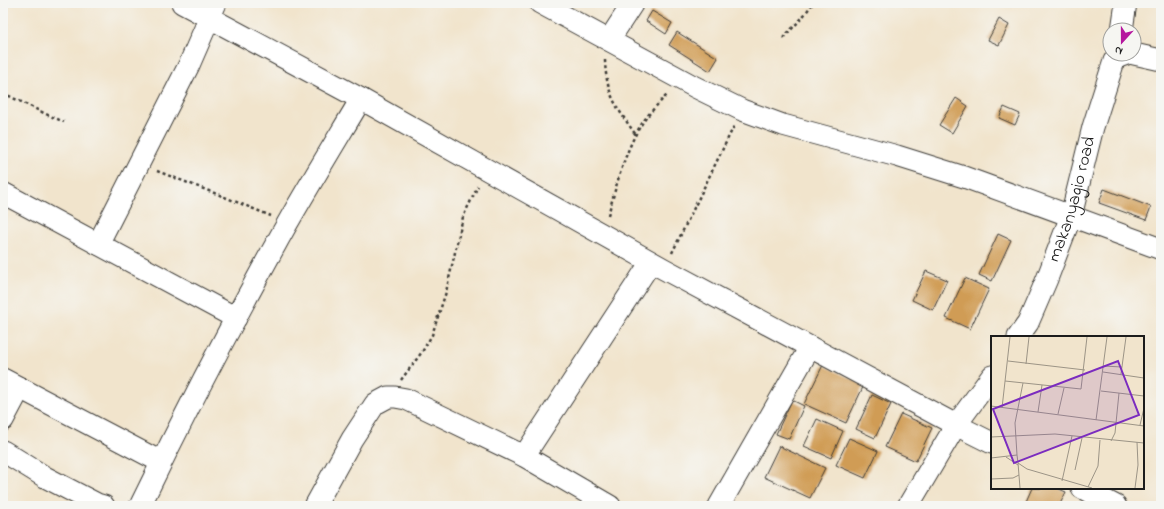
<svg xmlns="http://www.w3.org/2000/svg" width="1164" height="509" font-family="'Indie Flower',sans-serif">
<rect width="100%" height="100%" fill="#f6f6f2"/>
<filter id="ink" filterUnits="userSpaceOnUse"><feTurbulence type="fractalNoise" baseFrequency=".025" numOctaves="2"/><feDisplacementMap in="SourceGraphic" scale="8" xChannelSelector="R" yChannelSelector="G"/><feConvolveMatrix kernelMatrix="1 2 1 2 8 2 1 2 1" color-interpolation-filters="sRGB"/></filter>
<filter id="wash" filterUnits="userSpaceOnUse"><feTurbulence type="fractalNoise" baseFrequency=".012" numOctaves="4" result="noise"/><feDisplacementMap in="SourceGraphic" scale="16" xChannelSelector="R" yChannelSelector="G"/><feGaussianBlur stdDeviation="0.9" result="paint"/><feColorMatrix in="noise" values="0 0 0 0 0 0 0 0 0 0 0 0 0 0 0 0 0 1.4 0 .05"/><feComposite in="paint" operator="in"/></filter>
<g filter="url(#wash)">
<rect width="100%" height="100%" fill="#f1e4cc"/>
<g id="blocks">
<path fill="#d09c54" d="M652,11L672,23L666,34L646,21Z
M999,19L1009,25L999,45L988,40Z
M677,32L718,58L710,71L669,45Z
M956,98L968,106L952,133L939,125Z
M1004,107L1020,114L1015,125L999,118Z
M1104,189L1151,207L1146,220L1099,203Z
M998,234L1011,240L992,281L979,275Z
M926,271L947,280L933,310L912,300Z
M965,278L989,289L970,329L946,318Z
M823,365L864,385L846,423L804,404Z
M872,395L891,404L875,438L856,429Z
M792,400L804,406L789,439L776,434Z
M901,414L932,428L916,461L885,447Z
M817,419L843,431L831,458L804,446Z
M849,438L878,451L865,478L836,465Z
M779,446L825,468L810,498L764,477Z
M1032,488H1057L1066,492L1059,506H1024Z"/>
</g>
</g>
<g filter="url(#ink)">
<use href="#blocks" fill-opacity="0" stroke="#3c3a36" stroke-width="1"/>
<g fill="none" stroke-linecap="round" stroke-linejoin="round">
<g stroke="#3c3a36" stroke-width="23">
<g id="minor">
<path d="M182,3L361,99L664,269L956,425L992,443"/>
<path d="M540,3L695,87L742,110L783,125L897,156L964,177L1161,249"/>
<path d="M1122,30L1126,3"/>
<path d="M609,40L633,3"/>
<path d="M1134,54L1161,60"/>
<path d="M3,193L236,318"/>
<path d="M98,244L189,65L216,3"/>
<path id="s1" d="M1018,337L1028,323L1047,279L1071,216L1093,127L1114,61L1116,58L1127,54"/>
<path d="M3,379L161,462"/>
<path d="M3,420L20,388"/>
<path d="M3,451L45,477L97,504L104,506"/>
<path d="M524,456L651,262"/>
<path d="M1082,488L1116,506"/>
<path d="M140,506C186,411 235,317 287,224C311,182 336,141 361,99"/>
<path d="M315,506L352,439L375,404L388,397H395L406,399L524,456L610,506"/>
<path d="M719,506L810,347"/>
<path d="M908,506L956,425L992,376"/>
</g>
</g>
<path stroke="#3c3a36" stroke-width="2.5" stroke-dasharray="3 3" stroke-linecap="butt" d="M783,38L802,18L813,3
M605,60C606,95 617,108 636,135
M3,93L48,115L64,122
M157,171L222,196L271,216
M608,215C617,184 625,149 643,122C650,112 659,103 668,94
M672,253L734,126
M401,380L422,352L432,335L446,292L463,217L478,186"/>
<use href="#minor" stroke="#fff" stroke-width="21"/>
</g>
</g>
<g text-anchor="middle" dominant-baseline="central" stroke-width="3" stroke-linejoin="round" paint-order="stroke">
<g font-size="18" fill="#1c1c1c" stroke="#f6f6f2">
<text stroke="none"><textPath href="#s1" startOffset="149">makanyagio road</textPath></text>
</g>
</g>
<g transform="translate(991 336)">
<rect width="153" height="153" fill="#f1e4cc"/>
<path fill="none" stroke="#9c9486" stroke-width="1" d="M17,25L94,34M35,28L38,1M112,30L131,31M112,36L153,42M130,38L135,1M14,45L90,53L96,1M110,55L153,60M0,70L153,90M11,72L19,1M47,76L51,49M67,78L73,52M105,84L116,1M149,89L153,72M0,101L64,98L153,107M120,105L124,97L128,57M26,119L27,127L36,133L101,152M15,121L27,129M0,122L26,119L24,87L32,47M27,127L29,152M84,134L91,102M0,143L22,142L28,139M71,145L81,100M97,151L107,130L109,104M144,152L147,129L146,106"/>
<path fill="#7b2cbf" fill-opacity="0.15" stroke="#7b2cbf" stroke-width="2" d="M127,25L148,79L23,127L2,73Z"/>
<rect width="153" height="153" fill="none" stroke="#1c1c1c" stroke-width="2"/>
</g>
<rect width="1164" height="509" fill="none" stroke="#f6f6f2" stroke-width="16"/>
<g transform="translate(1122 42) rotate(201)"><circle r="19" fill="#f6f6f2" stroke="#9f9f9c"/>
<path d="M0-3L7 15L0 10L-7 15Z" fill="#b5179e"/>
<text y="-6" font-size="11" font-weight="bold" text-anchor="middle" fill="#1c1c1c">N</text>
</g>
</svg>
